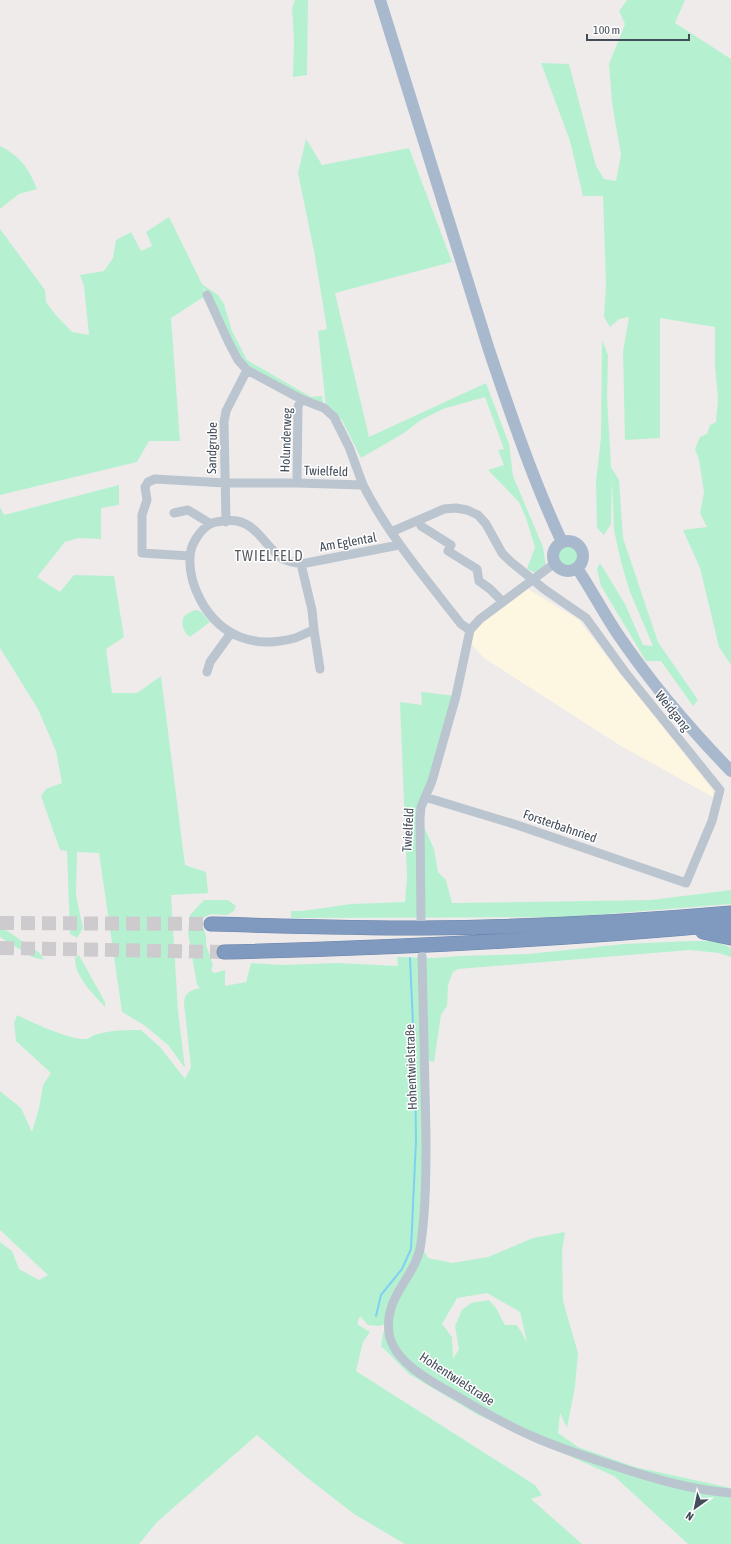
<svg xmlns="http://www.w3.org/2000/svg" width="731" height="1544" font-family="'Asap Condensed',sans-serif">
<rect width="100%" height="100%" fill="#efebeb"/>
<path fill="#fdf7e1" d="M528,589L579,620L617,670L713,790V797L621,746L484,658L471,643L473,632L480,625Z"/>
<path fill="#b5f1d1" fill-rule="evenodd" d="M295,0H308L307,75L293,77L294,39L292,8Z
M627,0H685L675,23L731,59V665L719,647L700,568L683,530L707,527L700,513L704,492L699,460L695,449L700,437L707,434L710,425L716,422L718,399L715,366V327L660,318V438L625,440L623,352L629,317L619,319L610,327L604,317L606,284L603,196H583L570,141L541,63L569,64L596,166L604,179L616,181L621,155L612,103L609,64L625,24L619,11Z
M306,139L322,165L409,148L452,262L335,293L369,437L486,383L509,444L513,476L543,547L546,567L536,573L527,569L535,547L526,518L519,502L488,470L504,465L498,450L504,449L485,397L443,409L421,420L404,433L361,458L342,420L326,407L318,331L327,329L314,251L298,173Z
M0,146C21,157 28,167 37,189L19,194L0,209Z
M169,217L202,284L218,295L224,304L232,331L247,360L311,397L322,396L324,408L247,370L203,287L205,296L171,318L180,441H149L137,462L0,495V229L45,290L46,302L55,314L72,332L89,335L84,286L80,275L104,271L113,258L116,240L131,232L141,251L152,246L146,232Z
M602,340L608,355L607,398L611,467L619,480L623,538L658,642L698,700L693,706L661,661H646L601,586L597,569L600,563L625,604L643,645L653,646L630,592L621,562L614,530L612,479L611,524L604,535L597,528L596,481L601,438Z
M119,485V505L101,508V539L78,538L65,542L37,577L60,592L74,575L114,576L124,637L106,649L112,693H137L161,676L185,865L206,872L208,893L171,895L178,1011L185,1068L168,1045L144,1025L122,1012L99,853L77,852L76,895L83,928L77,938L70,934L67,851L60,850L41,796L46,789L62,783L56,751L38,709L0,648V507L4,515Z
M558 556a11 11 0 1 1 22 0a11 11 0 1 1-22 0Z
M195,610C203,610 204,617 210,622L190,637C184,633 181,625 183,618C185,614 191,612 195,610Z
M421,692L456,696L420,818L434,849L438,872L446,880L452,903L651,900L731,890V904L569,917L291,918V911H302L351,904L405,902L407,878L400,702L422,705Z
M204,900H228L236,906L234,911L227,915L211,914L201,919L206,936V945L213,965L211,971L215,973L225,970V986L246,982L251,963L282,965L337,963L398,966L397,957L434,958L459,956L528,954L624,944L690,941H716L731,948V957L719,953L690,950L458,969L453,972L448,985L447,1006L441,1015L434,1062L425,1060L421,1245L428,1258L452,1263L488,1257L533,1238L565,1232L562,1251L563,1301L578,1353L575,1387L567,1428L560,1413L558,1433L578,1447L635,1467L731,1488V1544H688L614,1476L478,1415L409,1374L381,1346L383,1333L389,1323L379,1326L368,1325L360,1316L357,1324L370,1332L363,1342L356,1371L535,1485L542,1495L531,1499L582,1544H405L354,1514L305,1476L257,1435L157,1522L139,1544H0V1242L12,1251L19,1269L39,1280L48,1275L0,1230V1091L21,1108L32,1132L39,1108L43,1085L51,1073L16,1041L14,1023L17,1015C31,1022 72,1041 87,1039C90,1038 94,1034 98,1034C112,1030 126,1030 141,1030L160,1047L185,1079L191,1067L184,1004C185,992 189,991 200,988L197,985L188,932L190,915ZM487,1293L520,1312L527,1342L517,1325H505L496,1308L489,1300L471,1303L462,1310L455,1326L459,1349L453,1359L452,1337L442,1324L457,1298Z
M0,926L40,953L44,960L32,957L0,937Z
M79,955L105,1002V1007C93,994 74,976 75,958Z"/>
<g fill="none" stroke-linecap="round" stroke-linejoin="round">
<path stroke="#7fd1f1" stroke-width="2" d="M376,1316L381,1295L402,1269L411,1249L416,1140L415,1069L410,958"/>
<path stroke="#cdcbce" stroke-width="14" stroke-dasharray="14 7" stroke-linecap="butt" d="M0,923L211,924
M0,948L224,952"/>
<g stroke="#6b84aa" stroke-width="15">
<path id="highway" d="M211,924C282,926 352,928 423,928C526,927 629,922 731,913
M703,932L731,938
M224,952C393,948 562,940 731,924"/>
</g>
<path stroke="#bbc5cf" stroke-width="9" d="M207,295L229,343L238,360L247,370L301,399L324,408L334,417L349,447L363,485
M297,483L298,407L301,399
M174,513L188,510L211,524
M226,522L224,422L226,411L247,370
M421,526L451,545L448,551L477,569L479,581L490,589L503,602
M391,532L444,509L456,508L467,510L478,515L486,524L502,553L511,562L521,570L544,589L586,618L625,672L720,790L712,821L686,883L517,825L425,797
M190,556L142,553V515L147,500L145,487L148,482L155,479L225,483H297L363,485C389,536 426,579 461,624L470,630
M301,564C295,562 288,562 283,559C266,548 258,525 237,521C231,520 216,521 210,524C200,530 190,545 190,557C189,572 194,588 201,601C221,637 255,649 295,638C301,636 308,632 314,630L312,610L301,564L399,545
M314,630L320,669
M207,672L210,662L231,633
M421,919L420,818L421,807L432,781L456,696L470,630L480,619L555,563
M422,956C423,1016 425,1075 426,1135C426,1171 426,1207 421,1243C417,1277 384,1294 389,1333C393,1362 432,1382 455,1395C480,1410 506,1425 534,1437C561,1449 590,1458 618,1467C655,1479 692,1490 731,1493"/>
<path stroke="#a9b9cd" stroke-width="12" d="M380,0L489,350C511,415 533,480 562,542
M553 556a15 15 0 1 1 30 0a15 15 0 1 1-30 0Z
M577,568C591,589 603,612 617,633C651,683 689,728 731,771"/>
<use href="#highway" stroke="#7f99bf" stroke-width="14"/>
</g>
<g text-anchor="middle" dominant-baseline="central" stroke-width="3" stroke-linejoin="round" paint-order="stroke">
<g font-size="13" fill="#434d5a" stroke="#fff">
<text transform="translate(286 440) rotate(-88)">Holunderweg</text>
<text transform="translate(212 448) rotate(-89)">Sandgrube</text>
<text transform="translate(326 471) rotate(2)">Twielfeld</text>
<text transform="translate(348 542) rotate(-10)">Am Eglental</text>
<text transform="translate(673 711) rotate(51)">Weidgang</text>
<text transform="translate(560 826) rotate(19)">Forsterbahnried</text>
<text transform="translate(408 830) rotate(-87)">Twielfeld</text>
<text transform="translate(411 1067) rotate(-92)">Hohentwielstraße</text>
<text transform="translate(457 1379) rotate(33)">Hohentwielstraße</text>
</g>
<g font-size="15" letter-spacing="1" fill="#585b61" stroke="#fff">
<text x="269" y="555">TWIELFELD</text>
</g>
</g>
<g transform="translate(695 1508) rotate(213)" stroke="#ffffff" stroke-width="3" paint-order="stroke">
<path d="M0-3L7 15L0 10L-7 15Z" fill="#434d5a"/>
<text y="-6" font-size="11" font-weight="bold" text-anchor="middle" fill="#434d5a">N</text>
</g>
<path d="M587 34v6h102v-6" fill="none" stroke="#434d5a" stroke-width="2"/>
<text x="593" y="34" font-size="12" fill="#434d5a" stroke="#ffffff" stroke-width="3" paint-order="stroke">100 m</text>
</svg>
